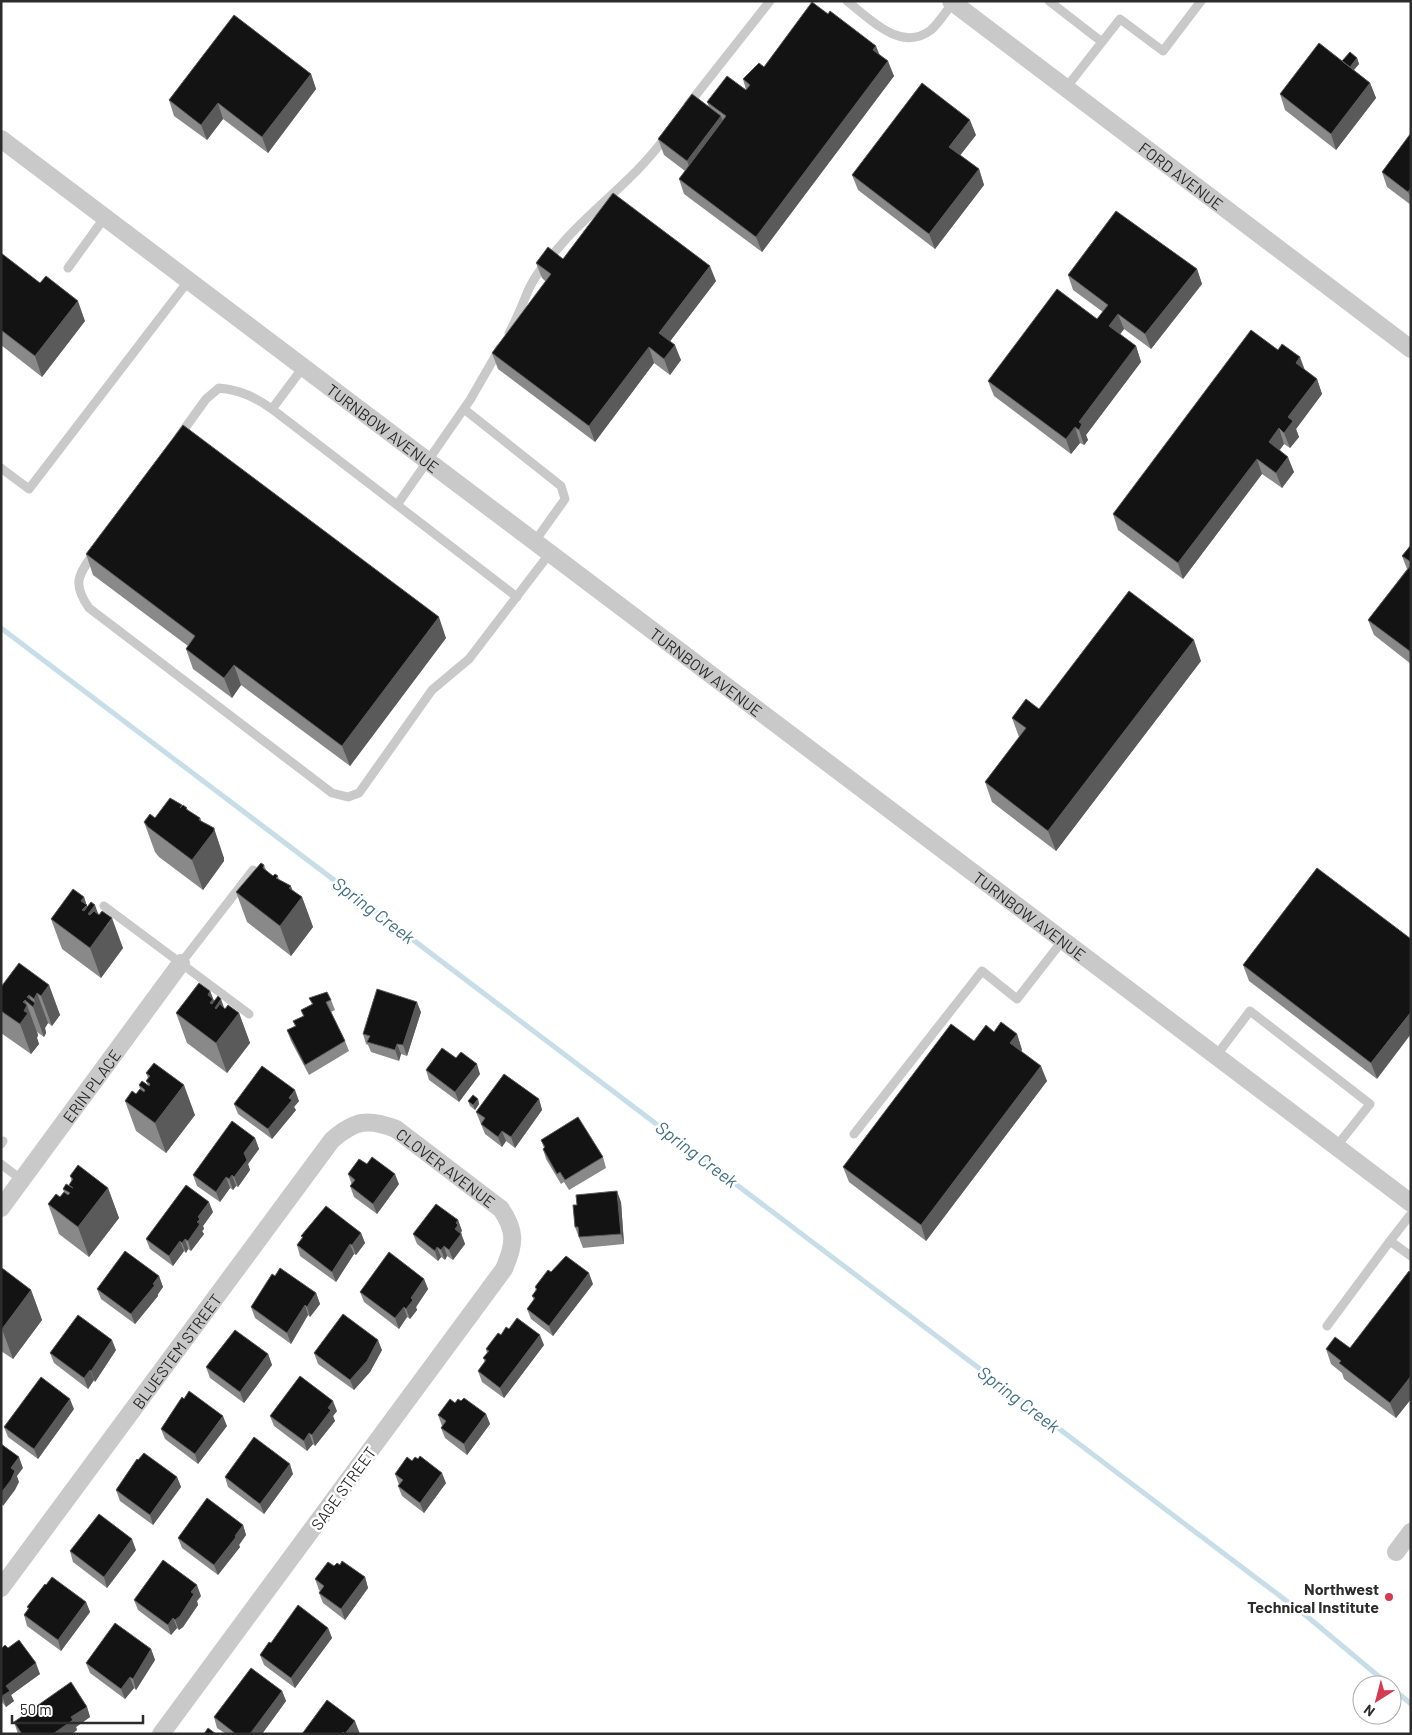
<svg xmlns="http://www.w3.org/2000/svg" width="1412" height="1735" font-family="Barlow,sans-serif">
<rect width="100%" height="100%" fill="#fff"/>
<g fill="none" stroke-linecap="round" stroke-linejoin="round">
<path stroke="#c7dde7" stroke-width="5" d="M1,628L1309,1618L1389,1685
M1392,1688L1411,1704"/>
<path stroke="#c9c9c9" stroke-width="9" d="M847,1C870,19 901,53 931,30C939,23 946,11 953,3
M1049,1L1102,42
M1066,88L1120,19L1163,51L1201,1
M688,105L770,1
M68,268L105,217
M509,333C517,319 522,305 528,291C536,272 554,253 567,238C599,203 638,176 666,136
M272,409L517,597
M464,409L561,486L565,499L535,541
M180,435L206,399L219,388C240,390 255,397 272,409L304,366
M1,468L29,489L189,280
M397,505L470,400L500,348
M94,553C78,575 72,584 89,608L332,793L348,797L359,793L432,690L469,659L550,553
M104,906L249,1014
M181,963L253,870
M1216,1056L1250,1011L1370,1104L1336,1147
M854,1134L982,971L1017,999L1063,940
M1,1144L3,1141
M1,1164L22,1180
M1411,1214L1390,1241L1411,1256
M1327,1326L1390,1241"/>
<g stroke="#c9c9c9" stroke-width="18">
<path id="s1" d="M951,1L1411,349"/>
<path id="s2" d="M1,139L1411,1203"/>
<path id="s3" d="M1,1208L181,963"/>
<path d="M1396,1552L1411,1532"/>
<path id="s4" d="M1,1588L332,1140C355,1120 368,1118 396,1129L501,1209C516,1231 515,1244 504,1269L161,1734"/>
</g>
</g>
<path fill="#898989" d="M879,54L894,76L762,252L684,194L679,179L685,171L664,155L658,139L709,107L707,102L746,90L743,79L764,67Z
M1357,58L1359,64L1354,70L1370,83L1376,98L1336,150L1285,110L1280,94L1342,61Z
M311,74L316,89L268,153L223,119L207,140L174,116L169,100Z
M1411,133V205L1387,187L1382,172Z
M976,135L960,155L979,169L984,185L935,249L858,190L852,175Z
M1,253L85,321L42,377L1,345Z
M563,259L716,281L670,341L681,360L670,375L654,363L595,442L498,369L492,353L546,282L542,278L536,263Z
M1197,269L1202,284L1151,349L1124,329L1120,334L1136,346L1141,362L1086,435L1088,440L1084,445L1080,443L1071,454L994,396L988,381L1097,319L1103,312L1073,290L1068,275Z
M1278,350L1317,379L1322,394L1296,429L1299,437L1290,448L1284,444L1280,450L1294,472L1282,488L1262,474L1183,579L1118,530L1113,514Z
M1411,545V664L1374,635L1368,620L1407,569L1402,556Z
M86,554L446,638L350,766L241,685L232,698L193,669L186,649L188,646L93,575Z
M1201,661L1056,851L992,802L985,782L1019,737L1012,718Z
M182,805V806L187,808L188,811L200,818L201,821L224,858V861L203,890L159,857L155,852L144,822L155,818Z
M264,865L266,870L273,876H278L279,880L302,897L313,927L291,956L247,922L236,892Z
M1317,868L1377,1079L1249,981L1243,965Z
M84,897L87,907L98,913L123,948L101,978L62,949L51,919Z
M49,985L60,1015L52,1026L48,1023L45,1028L46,1033L44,1037L37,1032L38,1035L37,1038L39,1044L31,1054L1,1033V987Z
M210,991L214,1001L225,1008L239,1013L250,1043L227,1073L187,1043L176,1013Z
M309,998L331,1000L335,1010L331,1012L345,1041L349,1051L309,1075L291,1041L287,1030L295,1026L293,1021L303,1016L301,1010L312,1004Z
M421,1012L407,1056L401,1054L399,1061L371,1052L368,1045L366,1044L363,1034Z
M994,1032L1017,1034L1022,1050L1021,1051L1047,1081L926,1241L849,1182L843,1167L974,1041Z
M456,1058L480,1074L459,1102L429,1080L426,1070Z
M154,1063L195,1115L166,1153L136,1131L125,1101L136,1094L140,1089L139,1085H148L146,1081L148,1078L146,1073Z
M478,1099L479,1104L475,1110L470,1106L468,1101Z
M539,1099L542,1110L515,1148L506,1141L502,1147L485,1134L476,1112Z
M299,1101L294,1107L296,1110L272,1139L238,1114L234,1104Z
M255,1138L259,1149L248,1164L250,1170L238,1187L236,1186L233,1190L230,1188L220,1202L197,1186L193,1175Z
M541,1140L603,1157L606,1168L569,1190L564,1182L561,1184L546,1159L543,1149L544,1148Z
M367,1164L399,1184L377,1214L354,1197L350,1186L352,1185L348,1174Z
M70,1176L108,1188L119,1218L89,1257L59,1234L48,1204L60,1197L64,1192L63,1189L70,1186L69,1185L72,1182Z
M621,1202L624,1244L583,1248L575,1227L577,1205Z
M213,1212L203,1226L204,1229L202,1231L204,1234L191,1251L188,1249L186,1253L184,1251L173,1266L150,1249L146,1239Z
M458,1220L462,1231L461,1232L462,1236L465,1244L453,1260L447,1256L445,1260L441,1257L438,1261L417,1244L413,1234Z
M361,1233L365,1243L356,1255L354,1254L336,1282L300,1256L297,1245L302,1238L301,1236Z
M1,1269L31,1290L42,1320L13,1359L1,1351Z
M1411,1273V1399L1396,1418L1344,1379L1342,1373L1331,1364L1326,1349L1350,1348Z
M159,1276L163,1287L158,1294V1296L135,1324L101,1299L97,1289Z
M275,1276L316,1293L320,1304L310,1317L308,1315L291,1344L255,1318L251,1307Z
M424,1279L428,1289L416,1307L417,1310L410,1319L407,1317L399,1329L364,1302L360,1292Z
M593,1284L553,1336L531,1319L527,1309L534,1300L532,1296L536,1291L535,1287Z
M509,1329L544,1345L504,1398L482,1382L478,1371L485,1362L483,1358L487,1353L486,1349L501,1335Z
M116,1350L95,1382L94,1380L88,1389L54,1363L50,1353Z
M382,1350L370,1372L354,1390L318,1364L314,1353Z
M268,1354L272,1365L244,1403L210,1378L206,1367Z
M461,1401L486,1414L490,1424L467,1455L445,1438L441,1428L442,1426L438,1415L455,1403Z
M74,1409L38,1459L8,1437L4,1427Z
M337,1411L333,1416L335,1421L315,1446L313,1444L307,1451L274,1426L270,1416Z
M227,1426L198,1464L165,1439L161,1429Z
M293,1474L264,1514L228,1487L225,1477Z
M395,1474L446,1483L424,1513L402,1496L398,1486L399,1485Z
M177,1477L181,1487L153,1525L120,1501L116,1490Z
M243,1525L246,1535L239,1545L240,1547L218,1575L182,1548L178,1538Z
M136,1550L107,1588L73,1562L70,1551Z
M340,1565L365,1577L368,1588L345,1620L323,1603L319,1593L320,1591L319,1590L315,1579L334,1566Z
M46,1585L86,1602L90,1612L61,1651L27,1626L24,1615L28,1609L27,1607Z
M201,1596L197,1601L198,1605L183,1627L179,1630L177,1628L171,1635L138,1610L134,1600Z
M328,1628L332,1638L295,1688L264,1665L260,1655L271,1643Z
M8,1648L40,1674L11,1695L14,1701L6,1707L2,1702L1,1703V1649Z
M151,1649L155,1660L136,1690L134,1688L125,1699L90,1673L86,1663Z
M282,1691L286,1701L262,1734H226L217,1728L214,1717Z
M87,1707L90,1717L76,1727L77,1730L72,1734H18L14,1722Z"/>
<path fill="#5a5a5a" d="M876,46L882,61L873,50Z
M1357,58L1359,64L1351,73L1349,68Z
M888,61L894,76L762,252L756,237Z
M311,74L316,89L268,153L262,137Z
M1370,83L1376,98L1336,150L1331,134Z
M218,103L223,119L207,140L201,125Z
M721,116L727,132L693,177L687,161Z
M970,120L976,135L955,162L949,147Z
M979,169L984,185L935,249L929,234Z
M1411,188V198L1408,192Z
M710,266L716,281L665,348L659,333Z
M1197,269L1202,284L1151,349L1145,334Z
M78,301L85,321L42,377L35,356Z
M1118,314L1124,329L1115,341L1109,326Z
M675,345L681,360L670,375L664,359Z
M1136,346L1141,362L1086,435L1088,440L1084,445L1079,430V422Z
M649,347L654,363L595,442L589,426Z
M1300,357L1306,373L1296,363Z
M1317,379L1322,394L1296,429L1299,437L1290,448L1284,433L1288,417Z
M1075,427L1080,443L1071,454L1066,439Z
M1279,428L1284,444L1274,457L1269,442Z
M1288,457L1294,472L1282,488L1276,473Z
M1257,459L1262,474L1183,579L1178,563Z
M439,617L446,638L350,766L342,746Z
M1194,640L1201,661L1056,851L1048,831Z
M234,665L241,685L232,698L224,678Z
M200,818L208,839L214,828L224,858V861L203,890L192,860L199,820Z
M291,886L297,904L302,897L313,927L291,956L280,926L289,888Z
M84,897L89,912L95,905L104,930L112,918L123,948L101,978L90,948L82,910L81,901Z
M49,985L60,1015L52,1026L41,996Z
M210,991L216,1006L221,999L230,1024L239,1013L250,1043L227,1073L216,1043L221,1033L208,995Z
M37,993L48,1023L45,1028L46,1033L44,1037L33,1007L27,997L29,995L33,1006L35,1003L34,999Z
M25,1000L27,1006V1005L38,1035L37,1038L39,1044L31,1054L20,1024L24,1011L23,1002Z
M417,1002L421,1012L407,1056L403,1045Z
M1411,1012V1034L1377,1079L1371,1063Z
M1017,1034L1022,1050L1016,1058L1010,1043Z
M397,1044L401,1054L399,1061L395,1050Z
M477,1064L480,1074L459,1102L455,1092Z
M1041,1066L1047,1081L926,1241L921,1225Z
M184,1085L195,1115L166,1153L155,1123Z
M295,1090L299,1101L294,1107L296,1110L272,1139L268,1129Z
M478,1099L479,1104L475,1110L473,1105Z
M539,1099L542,1110L515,1148L511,1137Z
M502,1131L506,1141L502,1147L498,1137Z
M255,1138L259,1149L248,1164L250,1170L238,1187L234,1177L244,1153Z
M395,1174L399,1184L377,1214L373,1204Z
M232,1175L236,1186L233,1190L229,1179Z
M226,1177L230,1188L220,1202L216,1192Z
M108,1188L119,1218L89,1257L78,1227Z
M617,1191L621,1202L624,1244L621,1234Z
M209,1202L213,1212L203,1226L204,1229L202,1231L204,1234L191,1251L188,1241L197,1222L198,1217Z
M458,1220L462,1231L461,1232L462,1236L465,1244L453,1260L449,1250L456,1223Z
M361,1233L365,1243L356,1255L352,1245Z
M185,1239L188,1249L186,1253L182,1243Z
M180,1241L184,1251L173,1266L169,1256Z
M350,1244L354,1254L336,1282L332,1272Z
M444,1246L447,1256L445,1260L441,1250Z
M437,1247L441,1257L438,1261L435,1251Z
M589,1273L593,1284L553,1336L549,1326Z
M159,1276L163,1287L158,1294V1296L135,1324L131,1314Z
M424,1279L428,1289L416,1307L417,1310L410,1319L406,1309L411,1298Z
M31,1290L42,1320L13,1359L2,1329Z
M316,1293L320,1304L310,1317L307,1307Z
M305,1305L308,1315L291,1344L287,1333Z
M404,1307L407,1317L399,1329L395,1318Z
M540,1335L544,1345L504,1398L500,1388Z
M112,1340L116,1350L95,1382L91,1371Z
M378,1340L382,1350L370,1372L354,1390L350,1380Z
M268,1354L272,1365L244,1403L240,1392Z
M90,1370L94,1380L88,1389L84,1378Z
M1411,1376V1399L1396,1418L1390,1403Z
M70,1399L74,1409L38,1459L34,1449Z
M333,1401L337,1411L333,1416L335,1421L315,1446L312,1435L328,1408Z
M486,1414L490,1424L467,1455L464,1444Z
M223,1416L227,1426L198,1464L195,1454Z
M309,1433L313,1444L307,1451L304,1441Z
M19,1457L23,1468L17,1476L19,1482L15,1490L3,1506L1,1502V1493L11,1468Z
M290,1464L293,1474L264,1514L260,1504Z
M442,1473L446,1483L424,1513L420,1503Z
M177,1477L181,1487L153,1525L150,1515Z
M243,1525L246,1535L239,1545L240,1547L218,1575L214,1565Z
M132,1539L136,1550L107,1588L104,1577Z
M365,1577L368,1588L345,1620L341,1609Z
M197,1585L201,1596L197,1601L198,1605L183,1627L179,1630L175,1620L191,1592Z
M86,1602L90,1612L61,1651L58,1640Z
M173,1618L177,1628L171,1635L168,1625Z
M328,1628L332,1638L295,1688L291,1678Z
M151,1649L155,1660L136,1690L133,1679Z
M36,1663L40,1674L11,1695L14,1701L6,1707L2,1696L6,1686Z
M130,1677L134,1688L125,1699L121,1689Z
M282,1691L286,1701L262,1734H250Z
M87,1707L90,1717L76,1727L77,1730L72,1734H53L71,1717Z
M355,1721L360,1734H345Z"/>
<path fill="#131313" stroke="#5a5a5a" d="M812,2L828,14L830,11L876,46L873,50L888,61L756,237L679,179L726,116L707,102L727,76L746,90L750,85L743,79L759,63L764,67Z
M234,15L311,74L262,137L218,103L201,125L169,100Z
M1319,43L1370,83L1331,134L1280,94Z
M1350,52L1357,58L1350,67L1342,61Z
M922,83L970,120L949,147L979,169L929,234L852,175Z
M692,94L721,116L687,161L658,139Z
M1411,133V188L1408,192L1382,172Z
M613,193L710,266L659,333L675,345L664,359L649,347L589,426L492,353L551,274L536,263L548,247L563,259Z
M1116,211L1197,269L1145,334L1118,314L1109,326L1136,346L1079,422L1082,424L1079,430L1075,427L1066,439L988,381L1057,289L1097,319L1108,305L1068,275Z
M1,253L40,283L46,276L78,301L35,356L1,330Z
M1251,330L1278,350L1282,344L1300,357L1296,363L1317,379L1288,417L1293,421L1284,433L1279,428L1269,442L1288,457L1276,473L1257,459L1178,563L1113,514Z
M183,425L439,617L342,746L234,665L224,678L186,649L195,636L86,554Z
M1411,545V562L1402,556Z
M1411,565V652L1368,620Z
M1129,591L1194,640L1048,831L985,782L1026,728L1012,718L1026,699L1039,709Z
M170,798L182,805L180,808L183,805L187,808L186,809L200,818L199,820L214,828V831L192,860L148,827L144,822L150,814L155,818Z
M261,863L264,865L263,868L273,876L275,874L278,876L276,878L291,886L289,888L302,897L280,926L236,892Z
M1317,868L1411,939V1012L1371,1063L1243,965Z
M73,889L84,897L81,901L87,905L82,910L84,911L91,902L95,905L88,914L90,915L94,911L99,915L102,911L112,918L90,948L51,919Z
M19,963L49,985L41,996L37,993L34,999L29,995L27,997L35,1003L33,1007L25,1000L23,1002L27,1005L24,1011L28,1013L20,1024L1,1011V987Z
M199,983L210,991L208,995L213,999L210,1003L212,1004L218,996L221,999L215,1008L216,1009L220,1004L225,1009L228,1005L239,1013L216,1043L176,1013Z
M377,989L417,1002L403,1045L397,1044L395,1050L367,1042L370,1036L363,1034Z
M327,992L331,1000L326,1002L345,1041L305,1065L287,1030L296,1026L293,1021L304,1016L301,1010L313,1004L309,998Z
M1001,1022L1017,1034L1010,1043L1041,1066L921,1225L843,1167L951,1024L974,1041L986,1025L994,1032Z
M442,1048L456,1058L461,1052L477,1064L455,1092L426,1070Z
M154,1063L184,1085L155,1123L125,1101L132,1091L136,1094L140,1089L144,1092L145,1090L139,1085L142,1081L149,1086L150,1084L146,1081L150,1076L146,1073Z
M262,1066L295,1090L289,1098L292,1100L268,1129L234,1104Z
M504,1074L539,1099L511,1137L502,1131L498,1137L481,1124L485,1118L476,1112Z
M473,1095L478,1099L473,1105L468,1101Z
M578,1117L603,1157L565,1180L560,1172L557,1174L543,1149L545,1147L541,1140Z
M232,1121L255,1138L244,1153L247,1160L234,1177L232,1175L229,1179L226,1177L216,1192L193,1175Z
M372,1157L395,1174L373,1204L350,1186L355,1180L348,1174L359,1159L367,1164Z
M78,1165L108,1188L78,1227L48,1204L56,1194L60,1197L64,1192L68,1195L70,1193L63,1189L66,1184L73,1188L69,1185L73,1179L70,1176Z
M186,1185L209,1202L198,1217L200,1219L197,1222L200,1224L188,1241L185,1239L182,1243L180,1241L169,1256L146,1239Z
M617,1191L621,1234L579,1237L578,1227H575L573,1205H577L576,1195Z
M436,1204L458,1220L456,1223L458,1225L455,1229L461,1234L449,1250L444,1246L441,1250L437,1247L435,1251L413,1234Z
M326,1206L361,1233L352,1245L350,1244L332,1272L297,1245L303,1237L301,1236Z
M125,1251L159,1276L153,1284L155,1285L131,1314L97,1289Z
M389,1252L424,1279L411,1298L413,1300L406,1309L404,1307L395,1318L360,1292Z
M566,1256L589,1273L549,1326L527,1309L535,1298L532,1296L537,1289L535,1287L548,1270L551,1272Z
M2,1268L31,1290L2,1329H1V1269Z
M280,1268L316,1293L307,1307L305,1305L287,1333L251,1307L272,1274L275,1276Z
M1409,1271L1411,1273V1376L1390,1403L1339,1363L1341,1361L1326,1349L1335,1337L1350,1348Z
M343,1314L378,1340L367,1361L350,1380L314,1353Z
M78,1315L112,1340L91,1371L90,1370L84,1378L50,1353Z
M517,1318L540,1335L500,1388L478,1371L486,1360L483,1358L489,1351L486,1349L498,1333L501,1335L506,1327L509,1329Z
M235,1330L268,1354L240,1392L206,1367Z
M300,1376L333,1401L328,1408L331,1410L312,1435L309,1433L304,1441L270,1416Z
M41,1377L70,1399L34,1449L4,1427Z
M189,1391L223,1416L195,1454L161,1429L182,1397L184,1399Z
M464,1398L486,1414L464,1444L441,1428L446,1421L438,1415L450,1399L455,1403L458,1399L461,1401Z
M254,1437L290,1464L260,1504L225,1477Z
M1,1444L19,1457L11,1468L15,1471L11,1480L1,1493Z
M144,1453L177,1477L150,1515L116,1490L137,1459L138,1460Z
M420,1456L442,1473L420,1503L398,1486L403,1480L395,1474L407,1457L412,1461L415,1457L418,1459Z
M207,1498L243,1525L235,1536L236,1537L214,1565L178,1538Z
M99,1514L132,1539L104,1577L70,1551Z
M163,1560L197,1585L191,1592L194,1594L180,1616L175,1620L173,1618L168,1625L134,1600Z
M342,1561L365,1577L341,1609L319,1593L324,1586L315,1579L328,1562L334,1566L337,1563L340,1565Z
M52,1577L86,1602L58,1640L24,1615L29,1608L27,1607L45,1584L46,1585Z
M298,1605L328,1628L291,1678L260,1655L269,1642L271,1643Z
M115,1623L151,1649L133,1679L130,1677L121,1689L86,1663Z
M19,1640L36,1663L6,1686L10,1691L2,1696L1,1695V1649L5,1645L8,1648Z
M251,1668L282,1691L250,1734H236L214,1717Z
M71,1682L87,1707L71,1717L73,1720L53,1734H24L23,1733L22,1734L14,1722Z
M327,1700L355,1721L345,1734L343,1732L342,1734H302Z
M208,1728L216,1734H204Z"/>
<circle fill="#d43c53" stroke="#fff" stroke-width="2" cx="1389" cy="1597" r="5"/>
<g text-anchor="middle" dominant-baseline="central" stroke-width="5" stroke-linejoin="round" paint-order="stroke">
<g font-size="16" fill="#2c2c2c" stroke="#fff">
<text stroke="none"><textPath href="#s1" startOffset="289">FORD AVENUE</textPath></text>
<text stroke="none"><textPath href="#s2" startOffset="479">TURNBOW AVENUE</textPath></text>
<text stroke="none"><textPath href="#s2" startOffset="884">TURNBOW AVENUE</textPath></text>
<text stroke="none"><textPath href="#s2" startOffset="1289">TURNBOW AVENUE</textPath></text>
<text stroke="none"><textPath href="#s3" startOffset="152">ERIN PLACE</textPath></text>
<text stroke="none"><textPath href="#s4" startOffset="690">CLOVER AVENUE</textPath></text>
<text stroke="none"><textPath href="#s4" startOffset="295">BLUESTEM STREET</textPath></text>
<text transform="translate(343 1488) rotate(-54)">SAGE STREET</text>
</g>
<g font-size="16" font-weight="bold" fill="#2c2c2c" stroke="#fff" text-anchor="end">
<text x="1379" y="1588">Northwest<tspan x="1379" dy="18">Technical Institute</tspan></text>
</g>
<g font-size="18" font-style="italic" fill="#427185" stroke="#fff">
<text transform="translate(374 910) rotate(37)">Spring Creek</text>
<text transform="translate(697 1154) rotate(37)">Spring Creek</text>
<text transform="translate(1019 1399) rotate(37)">Spring Creek</text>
</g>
</g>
<rect width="1412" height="1735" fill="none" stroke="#2c2c2c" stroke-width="5"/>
<g transform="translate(1377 1700) rotate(216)"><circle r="24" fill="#ffffff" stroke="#ababab"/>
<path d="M0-4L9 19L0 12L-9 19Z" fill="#d43c53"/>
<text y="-8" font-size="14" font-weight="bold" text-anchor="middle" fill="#2c2c2c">N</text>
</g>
<path d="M12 1715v8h131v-8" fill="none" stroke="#2c2c2c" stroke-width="2.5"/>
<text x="20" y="1715" font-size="15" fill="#2c2c2c" stroke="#ffffff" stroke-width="4" paint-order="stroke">50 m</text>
</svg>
